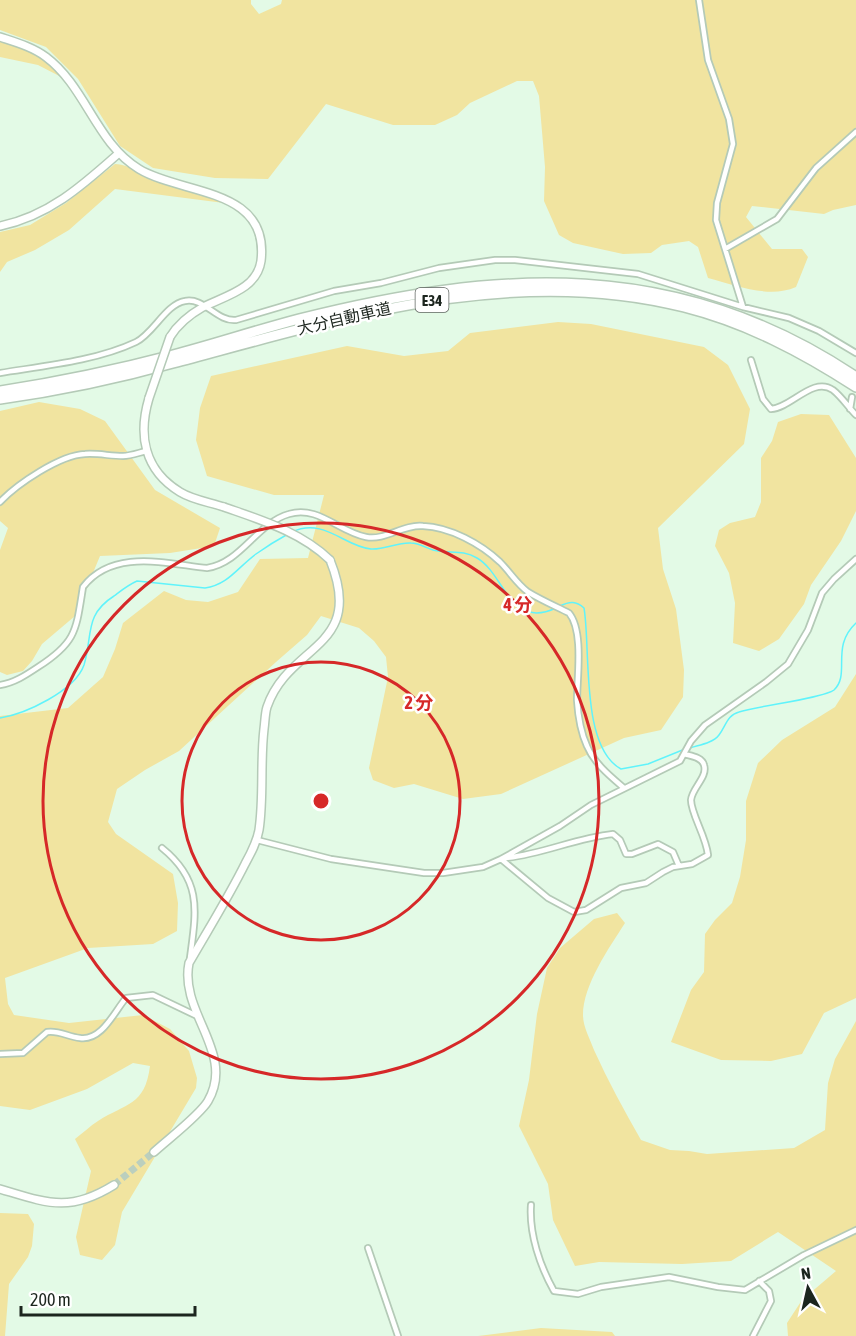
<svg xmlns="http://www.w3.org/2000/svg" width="856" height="1336" font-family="'Asap Condensed','Noto Sans JP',sans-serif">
<rect width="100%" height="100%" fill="#e3fae6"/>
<path fill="#f1e4a0" d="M0,0H251V4L259,14L281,4L282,0H856V205L833,210L824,214L752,206L746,217L772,249H802L808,257L796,287C769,299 735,285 708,278L698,247L689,241L662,245L651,253L623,254L573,243L559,235L544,201L545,167L539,96L533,81H517L470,103L457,115L435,125H393L326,104L268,179L215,178L153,168L120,146L78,79L46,47L0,30Z
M0,39L44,57L67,80L38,65L0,57Z
M115,164C130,164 160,182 177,188C192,193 208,197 223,201L224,203L115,189L69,230L35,250L7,262L0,272V232L30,225L66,203Z
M558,322L591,324L704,347L728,365L750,409L744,444L658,528L663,569L676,609L684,670L683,697L661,730L624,738L501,794L463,799L414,784L394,788L373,780L369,768L388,677L386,657L374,641L359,628L321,616L307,635L276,662L179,751L145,770L117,789L108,822L116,834L173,874L178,903L177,931L153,944L88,948L5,978L8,1004L14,1015L69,1023L143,1015L170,1029L189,1051L197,1078L196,1088L122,1212L115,1245L102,1260L80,1255L76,1237L91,1171L75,1139C83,1133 90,1126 98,1121C126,1103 145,1106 150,1066L133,1063L87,1089L30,1110L0,1106V716L68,708L103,677L115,649L123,623L164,591L186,600L208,602L238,592L260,559L308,558L324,495H274L207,476L196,440L200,408L211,376L347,346L404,356L448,351L470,333Z
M39,402L80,409L105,421L155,490L220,528L214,546L170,553L100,556L75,616L42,644L32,661L23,671L7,675L0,672V550L8,528L0,521V411Z
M801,414L829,415L856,458V511L841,541L811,585L804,604L779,639L759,651L733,643L735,603L729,573L715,546L719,530L730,523L755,517L761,502V458L772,441L778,422Z
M856,674V998L824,1013L802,1054L771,1061L721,1060L671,1042L691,990L704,972L705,934L715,920L732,903L740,877L746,840V801L758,763L782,740L835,707Z
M617,913L625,923C609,948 583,985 583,1015C583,1027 590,1039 594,1050C608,1081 624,1110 641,1140L670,1150L689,1151L707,1154L794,1148L825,1130L828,1083L835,1059L856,1021V1336H788L787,1323L802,1300L836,1271L778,1232L731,1261L682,1264L599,1262L575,1266L553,1220L548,1184L519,1126L529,1080L537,1014L547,968L560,948L594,919Z
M0,1213L28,1214L34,1224L32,1246L28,1257L9,1284L5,1336H0Z
M541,1328L612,1332L615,1336H478Z"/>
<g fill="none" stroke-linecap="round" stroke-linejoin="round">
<path stroke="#60f3fb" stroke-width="1.5" d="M292,532C324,517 345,547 371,549C384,550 398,542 411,543C419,543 426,548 433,550C449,554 462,549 477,558C505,574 509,630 556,608
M560,606C570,601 576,601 584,608C591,648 580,747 621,769L648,764L685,749
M0,718C25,714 75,691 84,665C93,635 84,615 114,596C122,590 128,585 137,581L205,588C228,585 238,567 256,554C266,547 277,540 288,534
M690,748C699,745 713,743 719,735C726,726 727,715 739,712C757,706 824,698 834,690C851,674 830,647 856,623"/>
<path stroke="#bbcfbe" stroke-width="7" stroke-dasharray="7 3.5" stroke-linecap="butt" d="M114,1185L154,1152"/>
<g stroke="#b4cab7" stroke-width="8">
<path id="street" d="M699,0L708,60L729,119L733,144L717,203L716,220L743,307
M725,249L777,219L816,168L856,132
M751,360L763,399L771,409C791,408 813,376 833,390C842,397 848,407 856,415
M0,373C43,366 96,361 136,342C153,334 166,304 185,301C204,297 217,322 236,320L334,291L381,283L439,268L495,260H515L638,274L743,307L789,318L819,331L856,353
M850,409L852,397
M0,502C17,484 60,455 85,454C98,453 110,456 123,456C130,456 138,453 146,451
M0,685C14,683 26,675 38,667C77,642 76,630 83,587C113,548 167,564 207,568C241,563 257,523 289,514C318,505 339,532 366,537C385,541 403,524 423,526C450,527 481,544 500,562C510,572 517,584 528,592C541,600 555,606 569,613C584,631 577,678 577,700C578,715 581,733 587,746C594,763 610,776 624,788
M257,840L331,859L424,873H443L483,867L501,859L560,826L591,805L680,761L691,741L705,725L766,682L788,664L808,630L822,593L834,579L856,559
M162,848C203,881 196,912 190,958
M506,858C543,854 576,838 613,834L620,840L626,854H632L658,844L673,852L679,866
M501,859L548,898L574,912L586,910L621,888L646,883L663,872L673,867L692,864L708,855C706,836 691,814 691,800C692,788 708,777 704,765C702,757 691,756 684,754
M0,1054L23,1053L47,1032C59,1030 68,1037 80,1038C102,1041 114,1012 126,998L153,995L197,1016
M531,1205C529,1234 540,1266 554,1291L578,1294L601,1287L669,1277L718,1287L745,1290L804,1255L856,1230
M368,1248L398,1336
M753,1336L771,1301L769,1291L759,1281"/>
</g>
<g stroke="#b4cab7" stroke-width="10">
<path id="secondary" d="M0,37C15,42 33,47 46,57C86,87 96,143 139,169C182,195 270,187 261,261C257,289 225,296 203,307C189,315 178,324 170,337
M0,226C49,216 83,185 119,153
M149,398C138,435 144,470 180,492C193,500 209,502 224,507
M154,1152C167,1140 200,1115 208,1101C236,1053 179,1013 189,963C208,930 228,898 245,864C251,853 257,842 259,830C264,797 260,763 264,729C265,722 265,713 267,707C289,643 366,649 330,560
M0,1189C47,1203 69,1213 114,1185"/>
</g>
<g stroke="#b4cab7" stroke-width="12">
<path id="highway" d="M0,391C58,382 116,370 173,355C215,344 257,330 299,319C498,269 678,257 856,377
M0,399C58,391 116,379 173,363C339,319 511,263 684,307C747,323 802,352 856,387"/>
</g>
<use href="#street" stroke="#fff" stroke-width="4.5"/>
<use href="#secondary" stroke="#fff" stroke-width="7"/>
<use href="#highway" stroke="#fff" stroke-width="9"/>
<g stroke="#b4cab7" stroke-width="10" stroke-linecap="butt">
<path id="secondary-bridge" d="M149,398L170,337
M224,507C261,520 301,532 330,560"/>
</g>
<use href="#secondary-bridge" stroke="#fff" stroke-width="7"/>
</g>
<g fill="none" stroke="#d62828" stroke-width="3">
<circle cx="321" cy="801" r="139"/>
<circle cx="321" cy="801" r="278"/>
</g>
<g text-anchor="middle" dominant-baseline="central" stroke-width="5" stroke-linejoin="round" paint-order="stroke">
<rect fill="#fff" stroke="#606662" stroke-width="1.5" x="415.5" y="288" width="33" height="24" rx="4.5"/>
<g font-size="15" font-weight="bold" fill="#1c251e">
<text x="432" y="300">E34</text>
</g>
<g font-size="16" fill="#1c251e" stroke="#fff">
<text transform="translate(344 318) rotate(-13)">大分自動車道</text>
</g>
</g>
<circle cx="321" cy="801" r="9" fill="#d62828" stroke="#fff" stroke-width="3"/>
<g font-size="18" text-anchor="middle" font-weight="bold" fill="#d62828" stroke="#fff" stroke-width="5" stroke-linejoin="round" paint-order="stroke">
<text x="518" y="611">4 分</text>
<text x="419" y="709">2 分</text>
</g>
<g transform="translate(808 1288) rotate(352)" stroke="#ffffff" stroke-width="4.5" paint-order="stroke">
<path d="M0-4.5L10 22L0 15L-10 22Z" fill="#1c251e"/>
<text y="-9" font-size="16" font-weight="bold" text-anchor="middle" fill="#1c251e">N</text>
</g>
<path d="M21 1306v9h174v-9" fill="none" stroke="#1c251e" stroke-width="3"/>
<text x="30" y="1306" font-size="18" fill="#1c251e" stroke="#ffffff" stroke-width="4.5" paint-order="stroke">200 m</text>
</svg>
